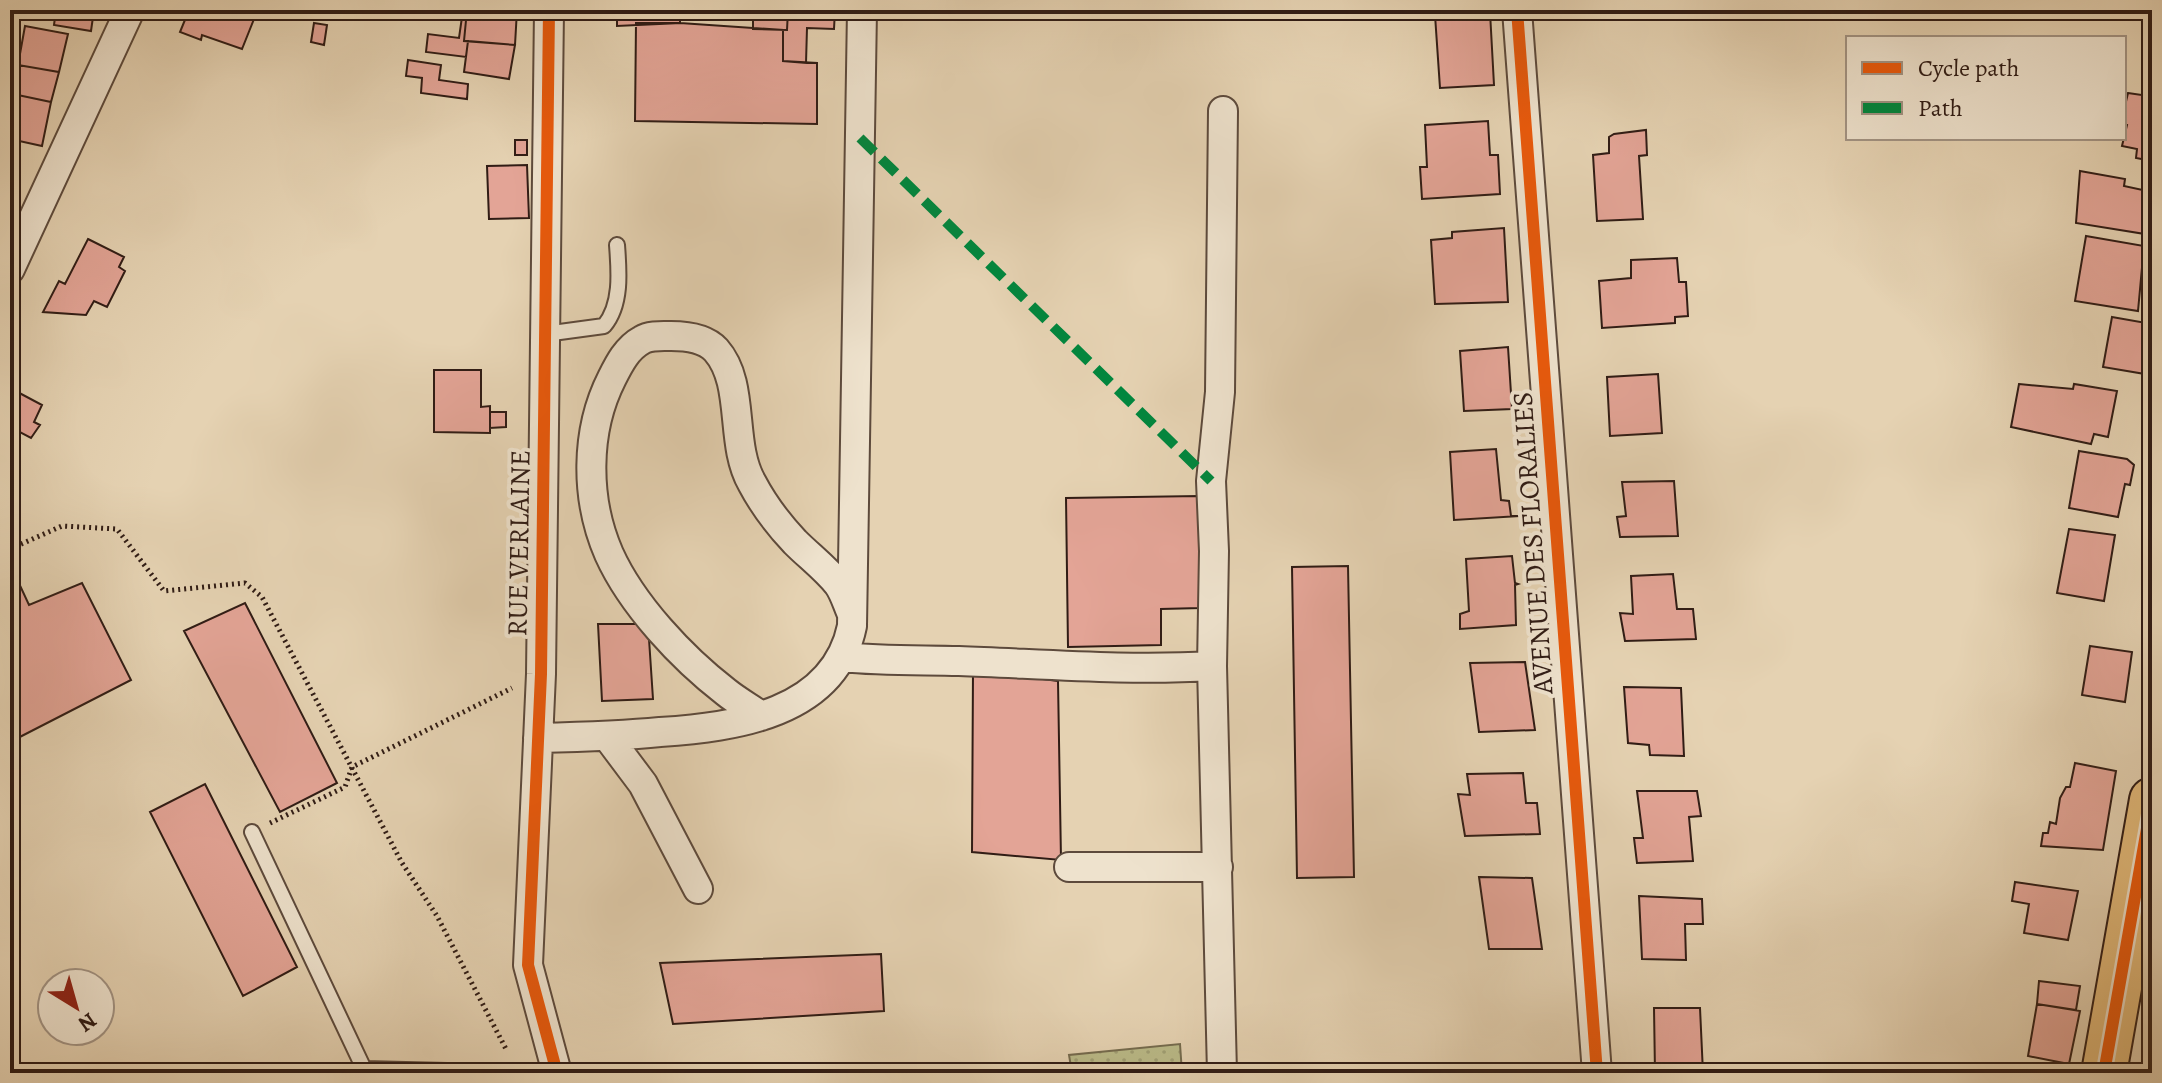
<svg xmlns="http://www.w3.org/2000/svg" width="2162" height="1083" font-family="Alegreya,serif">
<defs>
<pattern id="park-dots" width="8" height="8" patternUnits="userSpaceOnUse" patternTransform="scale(2)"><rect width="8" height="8" fill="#baba88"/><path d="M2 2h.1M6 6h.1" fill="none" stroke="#a09f74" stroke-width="1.8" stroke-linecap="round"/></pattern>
</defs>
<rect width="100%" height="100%" fill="#e5d2b2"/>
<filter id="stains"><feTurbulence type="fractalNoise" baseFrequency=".0025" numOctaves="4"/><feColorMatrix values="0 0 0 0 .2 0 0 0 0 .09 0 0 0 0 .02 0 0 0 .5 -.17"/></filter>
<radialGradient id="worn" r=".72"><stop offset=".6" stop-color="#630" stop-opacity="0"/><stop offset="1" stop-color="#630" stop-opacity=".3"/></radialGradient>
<path fill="url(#park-dots)" stroke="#756b4e" stroke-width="2" d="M1180,1044L1182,1073H1072L1069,1055Z"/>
<path fill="#e3a496" stroke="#301c15" stroke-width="2" d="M56,10H94L91,31L54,25Z
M189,10H234L254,19L242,49L202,35L201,40L180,32Z
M463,10H467L464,41H468L466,57L426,52L428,34L459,38Z
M467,10H517L515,45L464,41Z
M617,10H680V23L617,26Z
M753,10H788L787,30L753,29Z
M788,10H835L834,29L807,28L806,63L783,61V30H787Z
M1490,12L1494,85L1440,88L1435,15Z
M314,23L327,25L324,45L311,42Z
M636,23H680L783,30V61L817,63V124L635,121Z
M25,26L68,34L59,72L18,65Z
M468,41L515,45L509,79L464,72Z
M408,60L441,65L439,80L468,84L467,99L421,93L422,78L406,76Z
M18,65L59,72L51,102L13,94Z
M2128,93L2149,96L2148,103L2152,104V161L2136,158L2137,149L2122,146L2127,125L2124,124V110Z
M13,94L51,102L42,146L10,139V109Z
M1488,121L1490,155H1498L1500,194L1422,199L1420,167H1427L1425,125Z
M1646,130L1647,155L1639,156L1643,219L1597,221L1593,155L1609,153V137L1614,134Z
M515,140H527V155H515Z
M527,165L529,218L489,219L487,166Z
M2080,171L2125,179L2124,186L2152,192L2145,234L2076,223Z
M1504,228L1508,302L1435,304L1431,240L1452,238V232Z
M2086,236L2144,246L2138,311L2075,301Z
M88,239L124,257L119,267L125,271L107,307L94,301L86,315L43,312L59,281L65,284Z
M1677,258L1679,282H1686L1688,316L1675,317V323L1602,328L1599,281L1631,278V260Z
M2112,317L2152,324L2145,374L2103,367Z
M1508,347L1512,409L1464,411L1460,351Z
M434,370H481V407L490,406V433L434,432Z
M1658,374L1662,433L1610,436L1607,377Z
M2019,384L2073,389L2074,384L2117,391L2108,437L2094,434L2091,444L2011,427Z
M10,388L42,405L34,422L40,425L31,438L10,427Z
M490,412H506V427L490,428Z
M1496,449L1501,500L1509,501L1511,516H1520L1454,520L1450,452Z
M2079,451L2127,459L2134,465L2130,485L2125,484L2118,517L2069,508Z
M1674,481L1678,536L1620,537L1617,517L1626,516L1622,482Z
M1199,496L1201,608L1161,609V645L1068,647L1066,498Z
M2069,529L2115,535L2104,601L2057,593Z
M1512,556L1515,583L1518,584L1515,585L1516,625L1460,629V614L1469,611L1466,559Z
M10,564L29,605L82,583L131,680L10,742Z
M1348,566L1354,877L1297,878L1292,567Z
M1673,574L1677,609H1693L1696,639L1625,641L1620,613L1633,614L1631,576Z
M245,603L337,783L280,812L184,631Z
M598,624H648L653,699L602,701Z
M2090,646L2132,652L2125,702L2082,695Z
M1525,662L1535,730L1479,732L1470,663Z
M973,670L1058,681L1061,860L972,852Z
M1624,687L1681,688L1684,756L1650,755L1649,745L1628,743Z
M2075,763L2116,771L2103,850L2041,846L2043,833H2048L2050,822L2056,824L2060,798L2066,787H2070Z
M1523,773L1526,803H1537L1540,834L1465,836L1458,794L1470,795L1467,774Z
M205,784L297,967L243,996L150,812Z
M1637,791H1697L1701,816L1689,817L1693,861L1637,863L1634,838H1643Z
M1479,877L1532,878L1542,949H1489Z
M2015,882L2078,891L2068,940L2024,933L2029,904L2012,901Z
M1639,896L1702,899L1703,924H1685L1686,960L1642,959Z
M881,954L884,1011L673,1024L660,963Z
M2039,981L2080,986L2076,1010L2037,1004Z
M2037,1004L2080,1011L2069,1064L2028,1056Z
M1654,1008H1700L1703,1073H1655Z"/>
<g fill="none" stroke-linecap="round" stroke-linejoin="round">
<g stroke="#5d4a3c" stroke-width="18">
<path id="lane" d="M545,334L604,326C622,305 619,271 617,245
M252,832L364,1069L526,1073"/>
</g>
<g stroke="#5d4a3c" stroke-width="32">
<path id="street" d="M549,10L541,674L528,965L557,1073
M1517,10L1597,1073
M10,269L130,10
M842,657C881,661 919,660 959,661C1044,664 1127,671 1212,666
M761,716C750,708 737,701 726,692C682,658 632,605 609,554C585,499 585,431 612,378C619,364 627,348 642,340C650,335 662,336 671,336C687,336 705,338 716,350C746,384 729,443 752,483C763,504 779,525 795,542C809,556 826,569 838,584C844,592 847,603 851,612
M607,736L643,784L698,889
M538,738C579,737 620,736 660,732C735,727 834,714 852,626L862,10
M1069,867H1218
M1222,1073L1212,666L1214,551L1211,481L1220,392L1223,111"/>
</g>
<g stroke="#301c15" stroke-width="48">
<path id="primary" d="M2104,1073L2152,800"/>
</g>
<path stroke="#301c15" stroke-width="5" stroke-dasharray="2 4" stroke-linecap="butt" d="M10,549L62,526L117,529L164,591L245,583L262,597L402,863L437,916L507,1051
M270,823L345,787L352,767L512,688"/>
<use href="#lane" stroke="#eee2cd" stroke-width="14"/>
<use href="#street" stroke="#eee2cd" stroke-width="28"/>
<use href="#primary" stroke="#e2b979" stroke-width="44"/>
<path stroke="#00873e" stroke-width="10" stroke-dasharray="20 10" stroke-linecap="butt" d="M860,138L1211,481"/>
<g stroke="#eee2cd" stroke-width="17">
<path id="cycleway" d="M549,10L541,674L528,965L557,1073
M1517,10L1597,1073
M2104,1073L2152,800"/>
</g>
<use href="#cycleway" stroke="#e8590c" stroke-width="12"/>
</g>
<g text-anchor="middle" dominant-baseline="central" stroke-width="8" stroke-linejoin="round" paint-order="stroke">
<g font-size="28" fill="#301c15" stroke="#eee2cd">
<text transform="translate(519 543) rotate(-89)">RUE VERLAINE</text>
<text transform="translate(1533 543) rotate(-94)">AVENUE DES FLORALIES</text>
</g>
</g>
<rect width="2162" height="1083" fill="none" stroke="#e5d2b2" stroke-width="40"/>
<rect x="12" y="12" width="2138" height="1059" fill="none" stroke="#301c15" stroke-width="4"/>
<rect x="20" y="20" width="2122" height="1043" fill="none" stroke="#301c15" stroke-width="2"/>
<rect x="1846" y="36" width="280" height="104" fill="#eee2cd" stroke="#a29383" stroke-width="2"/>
<rect x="1862" y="62" width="40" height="12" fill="#e8590c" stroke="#a29383" stroke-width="2"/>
<text x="1918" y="76" font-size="24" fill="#301c15">Cycle path</text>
<rect x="1862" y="102" width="40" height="12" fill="#00873e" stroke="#a29383" stroke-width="2"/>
<text x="1918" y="116" font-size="24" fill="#301c15">Path</text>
<g transform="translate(76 1007) rotate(143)"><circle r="38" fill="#eee2cd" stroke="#a29383" stroke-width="2"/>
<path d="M0-6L14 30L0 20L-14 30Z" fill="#8f2418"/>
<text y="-12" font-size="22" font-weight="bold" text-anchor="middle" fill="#301c15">N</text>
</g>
<rect width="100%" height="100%" filter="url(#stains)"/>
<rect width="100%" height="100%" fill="url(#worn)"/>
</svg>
